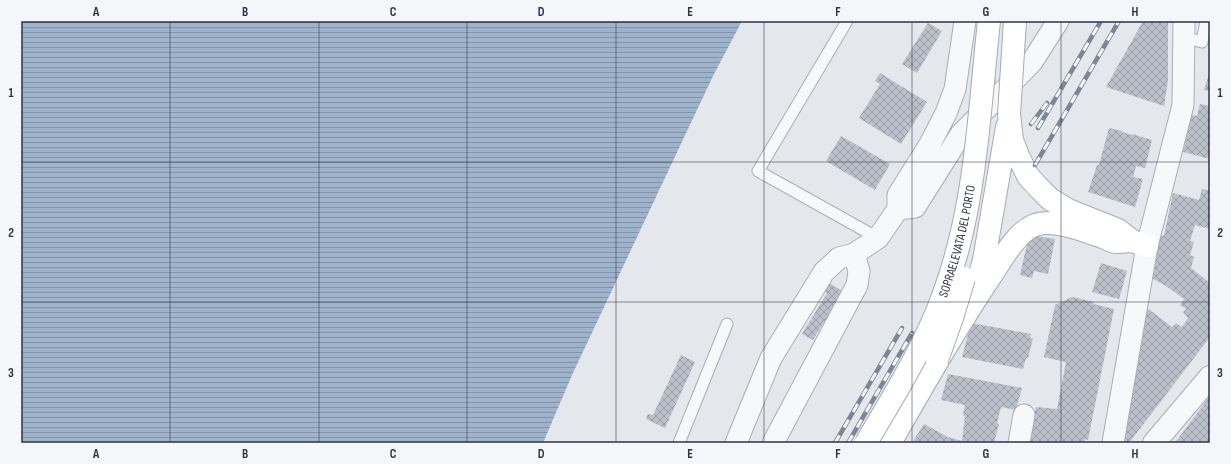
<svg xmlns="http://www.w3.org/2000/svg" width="1231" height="464" font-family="'Sofia Sans Condensed',sans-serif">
<defs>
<pattern id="water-rules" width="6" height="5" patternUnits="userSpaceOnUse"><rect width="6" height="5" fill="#9fb4cc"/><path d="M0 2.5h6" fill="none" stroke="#8293a7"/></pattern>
<pattern id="building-cross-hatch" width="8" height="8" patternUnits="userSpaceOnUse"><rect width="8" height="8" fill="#bbc0ca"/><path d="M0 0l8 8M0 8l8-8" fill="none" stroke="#989da6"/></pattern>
</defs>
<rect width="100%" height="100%" fill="#e4e7ec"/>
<path fill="url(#water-rules)" d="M21,21H742L713,76L572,375L543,443H21Z"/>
<path fill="url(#building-cross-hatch)" d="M1143,21H1168V80L1164,106L1106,87Z
M928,23L942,31L917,73L902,64Z
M1210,71V91L1204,90Z
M880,73L927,102L901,144L859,118L880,84L875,81Z
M1200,104L1210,106V159L1183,152L1192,115L1197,116Z
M1109,128L1122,131V132L1132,135V134L1152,140L1145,168L1136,166L1133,177L1143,179L1135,207L1088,192L1097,165H1099Z
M841,136L890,164L875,190L826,161Z
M1202,189L1210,191V229L1195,225L1190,241L1194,242L1190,255L1194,257L1191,268L1210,283V337L1129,443H1123L1147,308L1172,327L1176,323L1182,327L1188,318L1183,312L1186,309L1180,305L1184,299L1166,286L1150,277L1161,235L1164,236L1173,193L1199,200Z
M1029,235L1055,239L1048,274L1034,271L1032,278L1020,275Z
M1101,263L1127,271L1119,299L1092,292Z
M829,283L846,293L838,299L813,340L802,334L827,293L824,291Z
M1072,297L1094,302L1093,304L1114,309L1088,440L1085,439L1084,443H1030L1032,432L1030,431L1036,407L1057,409L1066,362L1044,357L1055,305Z
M971,323L1031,334L1030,338H1033L1028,358H1026L1023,369L962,357Z
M681,355L695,362L665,428L646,419L648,414L653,415Z
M948,374L1022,388L1016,410L1001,407L997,423L999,424L994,443H912L924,424L948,437L962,441L965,416L963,415L965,405L941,400Z
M1210,396V443H1175L1192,420Z"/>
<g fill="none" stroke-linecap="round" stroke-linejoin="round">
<g stroke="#a9aeb7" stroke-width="13">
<path id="service" d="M847,21L758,171L878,238
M1184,37L1202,42L1206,21
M679,443L727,324"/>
</g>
<g stroke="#a9aeb7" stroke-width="23">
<path id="minor" d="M898,209L915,207L961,134L1032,62L1058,21
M736,443L771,358L824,272L839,258L854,254L878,238L898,209V195L930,144L946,113L955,89L965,21
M773,443L857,285L859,271L854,254
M1019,443L1024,415
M1113,443L1147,246L1183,105L1184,21"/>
</g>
<g stroke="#a9aeb7" stroke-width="24">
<path id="tertiary" d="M1154,443L1210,377"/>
</g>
<g stroke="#a3abb8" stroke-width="24">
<path id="primary" d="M1009,114L1012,140L1019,158L1028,176L1038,187L1050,199L1068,210L1118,230L1132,241L1147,246
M977,285L984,260L1007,127
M890,443C922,387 954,331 990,277C1001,261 1016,232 1035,225C1054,218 1084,231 1103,237C1107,239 1112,242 1117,242C1122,242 1127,241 1132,241"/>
</g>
<use href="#service" stroke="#f7f8fa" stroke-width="11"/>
<use href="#minor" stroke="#f7f8fa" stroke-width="21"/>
<use href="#tertiary" stroke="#f7f8fa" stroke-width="22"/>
<use href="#primary" stroke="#fff" stroke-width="22"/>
<g stroke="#7d8696" stroke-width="4.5">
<path id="rail" d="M1031,124L1047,103
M1038,128L1101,21
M1035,165L1119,21
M835,443L902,328
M848,443L912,333"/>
</g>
<use href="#rail" stroke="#f4f6f9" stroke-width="3" stroke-dasharray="9" stroke-linecap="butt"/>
<g stroke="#a3abb8" stroke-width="24" stroke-linecap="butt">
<g id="primary-bridge">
<path d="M1009,114L1015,21"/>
<path d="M937,360L952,318L964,278"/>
<path id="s1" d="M866,443C894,395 924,348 943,296C976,208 979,113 989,21"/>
</g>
</g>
<use href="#primary-bridge" stroke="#fff" stroke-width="22"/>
</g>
<path fill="none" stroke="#2b3445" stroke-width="1" stroke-opacity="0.55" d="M170,21V443M319,21V443M467,21V443M616,21V443M764,21V443M912,21V443M1061,21V443M21,162H1210M21,302H1210"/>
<g text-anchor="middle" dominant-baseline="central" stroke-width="3" stroke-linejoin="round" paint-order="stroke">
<g font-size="13" fill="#2b3445" stroke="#f4f6f9">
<text stroke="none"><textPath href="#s1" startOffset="223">SOPRAELEVATA DEL PORTO</textPath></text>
</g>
</g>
<rect width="1231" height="464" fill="none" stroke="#f4f6f9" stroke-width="44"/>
<rect x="22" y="22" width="1187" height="420" fill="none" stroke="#2b3445" stroke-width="1.5"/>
<g font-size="13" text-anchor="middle" font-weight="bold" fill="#2b3445">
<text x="96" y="16">A</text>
<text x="245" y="16">B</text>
<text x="393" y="16">C</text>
<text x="541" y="16">D</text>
<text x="690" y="16">E</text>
<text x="838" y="16">F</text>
<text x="986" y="16">G</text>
<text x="1135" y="16">H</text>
<text x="11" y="97">1</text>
<text x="1220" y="97">1</text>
<text x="11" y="237">2</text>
<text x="1220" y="237">2</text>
<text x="11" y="377">3</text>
<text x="1220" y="377">3</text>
<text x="96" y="458">A</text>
<text x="245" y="458">B</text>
<text x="393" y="458">C</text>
<text x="541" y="458">D</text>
<text x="690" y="458">E</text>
<text x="838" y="458">F</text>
<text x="986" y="458">G</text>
<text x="1135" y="458">H</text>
</g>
</svg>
